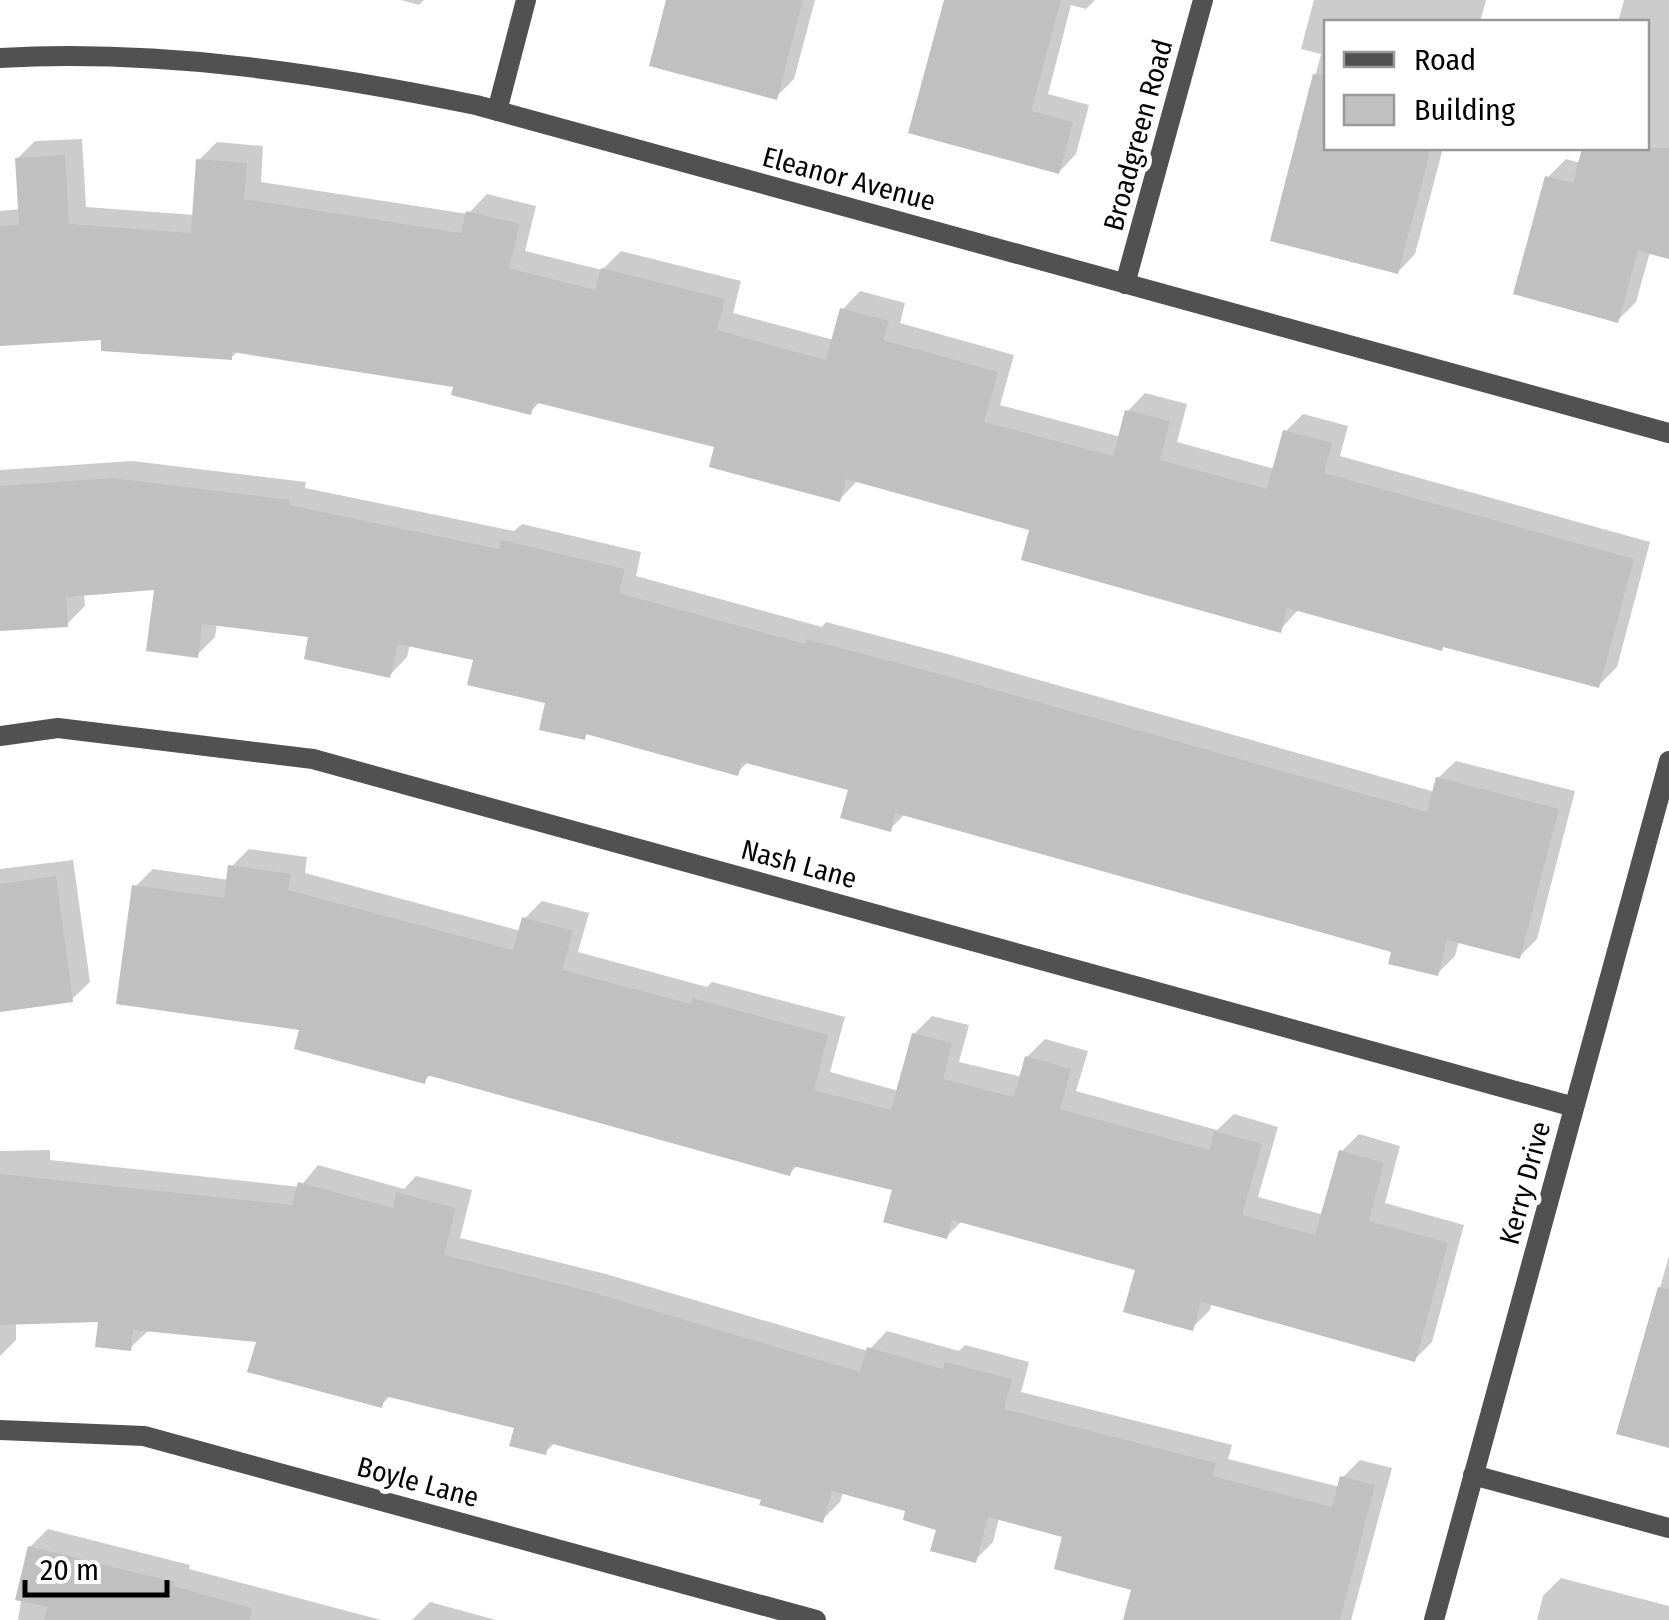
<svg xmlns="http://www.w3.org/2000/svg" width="1669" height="1620" font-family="'Fira Sans Condensed',sans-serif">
<rect width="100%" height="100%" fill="#fff"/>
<path fill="#0003" d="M401,0H424L419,5Z
M669,0H815L794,79L776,97Z
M954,0H1095L1086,9L1071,5L1048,94L1089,105L1076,154L1059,172Z
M1314,0H1486L1480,22H1326V148H1443L1415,254L1398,272L1273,239L1321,54L1301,49Z
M1624,0H1669V257L1650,252L1636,302L1618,320L1548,177L1566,159L1581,163L1585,148H1646V22H1618Z
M82,139L86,207L195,215L199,160L217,142L263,146L261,182L468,214L487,194L536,206L525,251L602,270L621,251L741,281L733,313L834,340L843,309L860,291L905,303L900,323L1014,355L1000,405L1121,437L1128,411L1145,393L1187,404L1177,442L1275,469L1285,432L1303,414L1348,426L1340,456L1650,542L1617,667L1599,685L1299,609L1280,630L1032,528L858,480L839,500L717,445L541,401L530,412L456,385L238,351L231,358L104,338L0,343V211L20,209L17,159L35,141Z
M132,461L306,482L305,488L514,531L522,524L641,552L636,576L822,627L826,622L951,655L1435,792L1438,778L1456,761L1575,791L1537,939L1519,957L1459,941L1455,956L1437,974L1394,950L905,814L890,829L851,788L749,761L737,773L589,732L584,737L548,701L476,658L410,644L407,657L390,675L311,635L217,624L215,637L197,655L157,587L84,593L85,606L67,624L0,629V470Z
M249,849L307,857L305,873L521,931L524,919L542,901L589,913L578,952L707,987L712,982L845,1017L830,1072L899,1091L914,1034L932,1016L969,1025L959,1062L1022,1077L1027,1057L1045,1039L1088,1051L1076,1091L1217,1130L1234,1114L1278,1127L1258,1197L1324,1215L1341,1152L1359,1134L1400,1146L1385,1203L1464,1225L1432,1342L1414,1360L1212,1302L1210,1310L1192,1328L1138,1268L963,1220L947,1236L895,1189L798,1165L790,1173L431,1074L424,1081L302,1028L135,887L153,869L229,880L231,867Z
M73,860L90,982L72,999L0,1009V869Z
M50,1150V1160L300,1187L318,1165L404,1189L416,1176L472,1190L460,1238L606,1274L868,1351L887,1331L959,1351L965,1345L1029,1362L1021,1392L1232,1445L1228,1459L1340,1487L1342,1478L1360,1460L1392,1468L1351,1620H1147L1134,1588L1065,1535L999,1518L993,1542L975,1560L939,1528L908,1509L843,1492L840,1502L822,1520L764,1498L556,1442L545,1452L517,1427L391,1395L381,1405L259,1339L148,1331L130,1348L101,1319L16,1322V1340L0,1356V1151Z
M1669,1256V1446L1619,1432Z
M48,1529L190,1565L189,1569L381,1620H18L30,1547Z
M1561,1578L1669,1606V1620H1537L1543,1596Z
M430,1602L496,1620H412Z"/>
<path fill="#c0c0c0" d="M666,0H803L777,100L649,66Z
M944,0H1061L1031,111L1073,122L1059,174L908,133Z
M1313,74L1326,76V148H1431L1398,274L1270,241Z
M1582,148H1669V259L1638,251L1618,323L1513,294L1545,176L1573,183Z
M65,155L69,224L191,233L196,159L247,163L244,199L461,233L466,211L520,224L509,268L595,290L601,268L725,299L717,330L826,360L840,308L889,321L883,340L998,372L984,422L1113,456L1125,410L1170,421L1160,460L1267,489L1283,430L1332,443L1324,473L1634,559L1599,688L1443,647L1442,651L1287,608L1281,633L1021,560L1029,530L846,479L840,502L709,467L714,447L534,402L531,415L451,395L453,387L232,352V360L101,351V340L0,346V226L19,225L15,158Z
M112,478L290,500L289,505L499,549L501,540L625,569L619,593L805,644L806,639L932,672L1427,812L1436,777L1559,809L1520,959L1447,940L1438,976L1388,964L1391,952L895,813L891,832L840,818L848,790L742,762L738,776L586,734L585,740L539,730L545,703L467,685L473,660L398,644L390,678L304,659L308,637L202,624L198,658L146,651L154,590L66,597L68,627L0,631V486Z
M228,865L291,874L288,890L513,950L522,917L573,931L562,970L691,1004L692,998L828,1035L814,1090L891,1110L912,1033L952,1043L943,1079L1014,1097L1025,1056L1071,1069L1060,1109L1209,1150L1214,1131L1262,1144L1242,1215L1315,1235L1339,1150L1384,1163L1369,1221L1448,1243L1415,1362L1201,1302L1193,1331L1123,1312L1135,1270L952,1220L947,1239L883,1222L892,1190L793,1166L790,1176L427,1075L425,1084L294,1049L299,1030L116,1004L132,885L224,898Z
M56,876L73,1002L0,1012V884Z
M0,1174L292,1205L298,1182L393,1208L396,1192L456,1208L444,1255L588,1291L860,1372L867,1347L943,1369L945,1362L1012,1379L1004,1409L1216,1463L1212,1476L1332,1507L1340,1476L1375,1485L1340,1620H1123L1131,1590L1054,1569L1062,1537L988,1517L976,1563L930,1551L936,1530L903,1520L905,1511L832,1491L823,1523L759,1505L761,1500L549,1443L546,1455L509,1446L514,1428L385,1396L382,1408L247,1372L256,1342L133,1330L131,1351L95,1347L98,1322L0,1325Z
M1658,1287L1669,1289V1448L1616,1434Z
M28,1546L174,1582L173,1586L252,1608L250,1620H44L48,1607L15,1600Z"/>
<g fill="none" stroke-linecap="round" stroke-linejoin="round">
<path stroke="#515151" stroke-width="20" d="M0,58C160,49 320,73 476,105L1669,433
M497,111L526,0
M1125,284L1203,0
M0,736L58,728L313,759L1574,1107
M0,1430L144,1436L816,1620
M1473,1475L1669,1528
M1434,1620L1669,761"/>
</g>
<g text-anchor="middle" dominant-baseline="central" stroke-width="10" stroke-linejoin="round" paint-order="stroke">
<g font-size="28" fill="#000" stroke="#fff">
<text transform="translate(1138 135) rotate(-75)">Broadgreen Road</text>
<text transform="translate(849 179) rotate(15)">Eleanor Avenue</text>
<text transform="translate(799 864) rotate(15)">Nash Lane</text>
<text transform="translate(1525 1183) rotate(-75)">Kerry Drive</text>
<text transform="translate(418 1482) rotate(15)">Boyle Lane</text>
</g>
</g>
<rect x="1324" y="20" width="325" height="130" fill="#ffffff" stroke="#999999" stroke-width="2.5"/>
<rect x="1344" y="52" width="50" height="15" fill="#515151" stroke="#999999" stroke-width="2.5"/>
<text x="1414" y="70" font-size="30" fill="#000000">Road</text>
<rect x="1344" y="95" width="50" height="30" fill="#c0c0c0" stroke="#999999" stroke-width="2.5"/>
<text x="1414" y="120" font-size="30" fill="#000000">Building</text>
<path d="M25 1580v15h142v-15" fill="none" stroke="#000000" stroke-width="5"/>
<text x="40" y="1580" font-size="30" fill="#000000" stroke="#ffffff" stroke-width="8" paint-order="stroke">20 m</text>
</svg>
